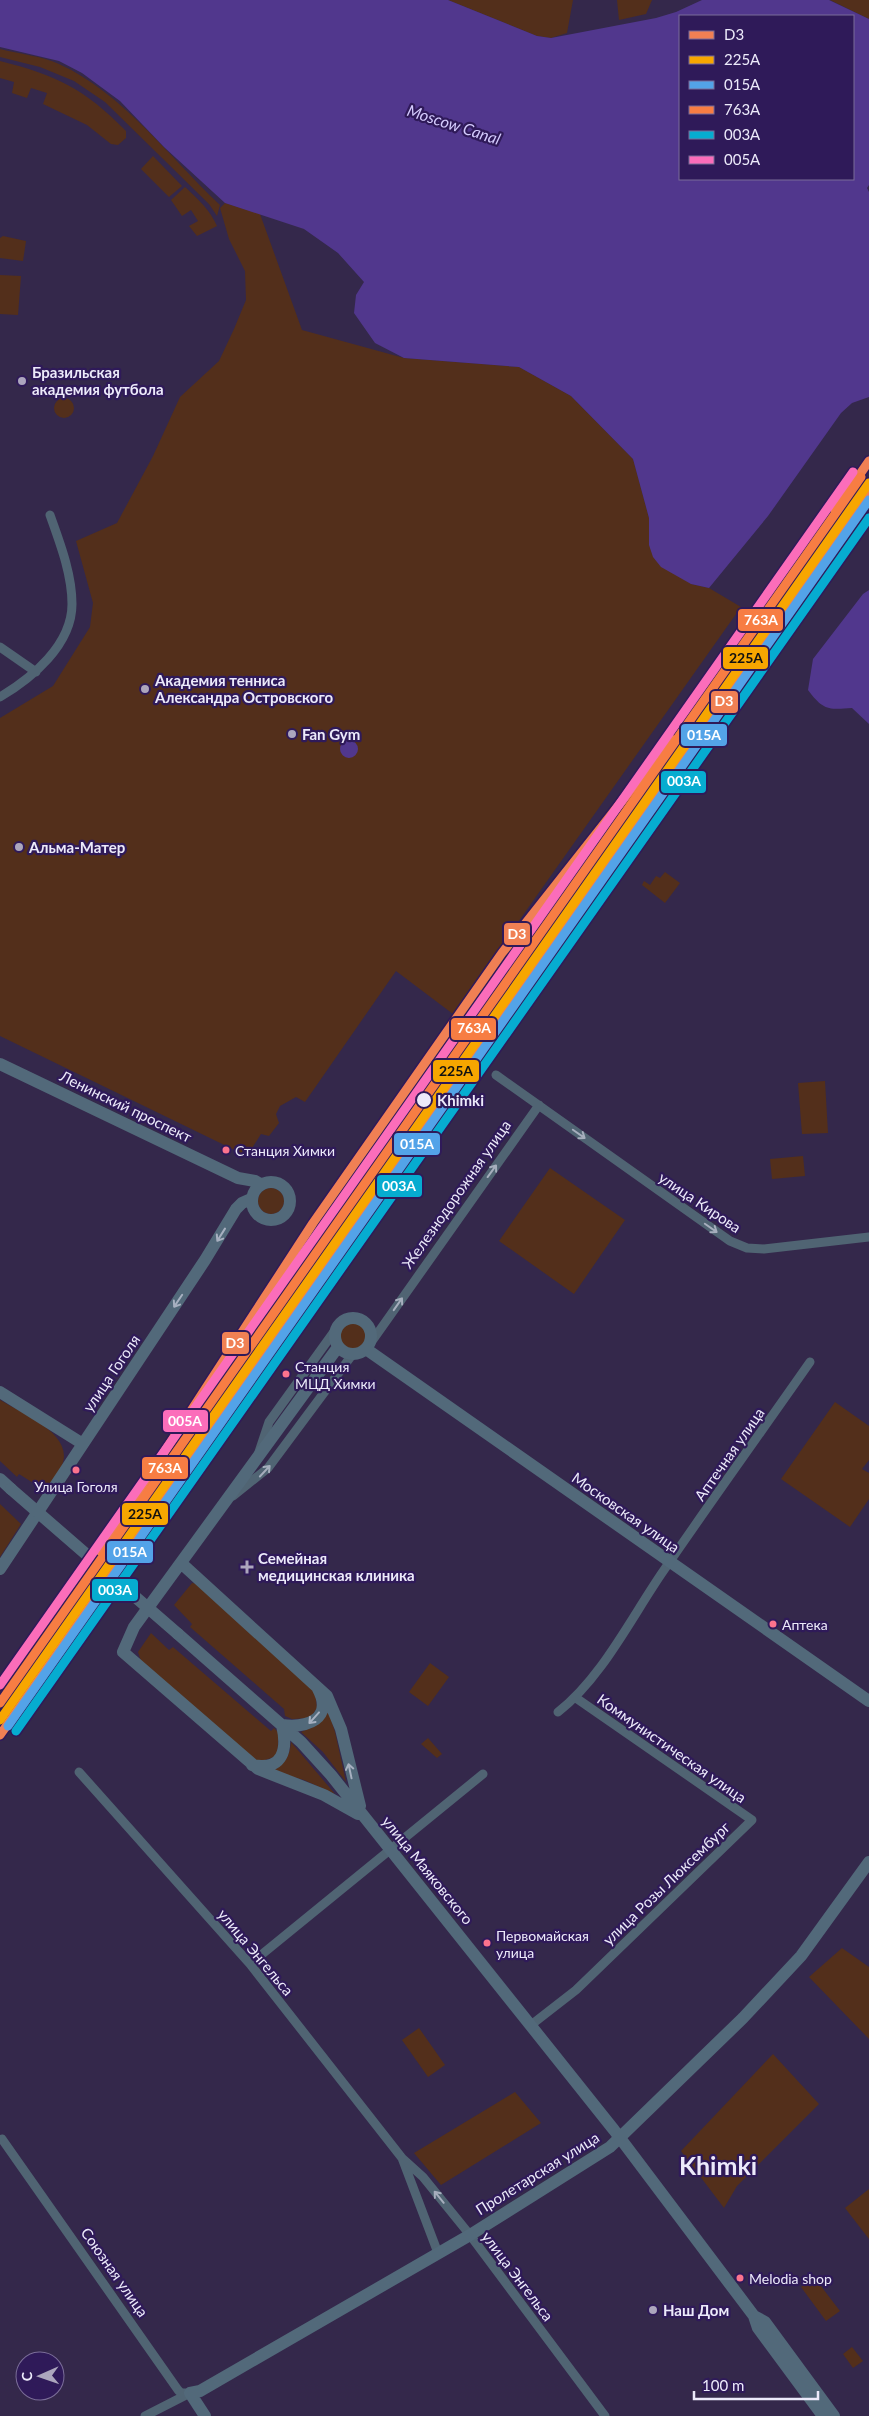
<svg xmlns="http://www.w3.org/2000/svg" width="869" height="2416" font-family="Lato,sans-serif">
<rect width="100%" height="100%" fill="#34284b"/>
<path fill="#532f1b" d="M448,0H573L567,33L551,38L537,36Z
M617,0H652L646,14L619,20Z
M830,0H869V19L832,1Z
M0,49C19,54 42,56 59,64C123,93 170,158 220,205L217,216L209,204L105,102L74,81L40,67L0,57Z
M0,61C56,75 85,89 126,131V138L118,145L111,144L87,125L43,104L47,93L31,88L27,98L12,93L14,82L0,78Z
M153,156L182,186L169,197L141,169Z
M185,187C198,199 210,210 217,226L197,236L189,226L198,221L191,210L182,216L171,200Z
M225,203L260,214L302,330L404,358L519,367L571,396L633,459L649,518V545L691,584L709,588L741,607L453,1014L396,971L305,1102L296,1097L280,1106L276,1114L279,1123L269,1136L261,1134L247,1156L0,1036V718L53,686L90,627L93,603L76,541L117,523L153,456L180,397L219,361L234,329L246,300L245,271L229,239L220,208Z
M3,236L26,241L23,261L0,258V238Z
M0,275L21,276L18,315L0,314Z
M54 408a10 10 0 1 1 20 0a10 10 0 1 1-20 0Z
M665,872L680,883L665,903L642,885L644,881L650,885L656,876L660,878Z
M825,1081L828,1133L802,1134L798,1083Z
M803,1156L805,1176L772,1179L770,1159Z
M550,1168L625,1220L574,1294L499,1241Z
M258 1201a13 13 0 1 1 26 0a13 13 0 1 1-26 0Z
M338 1336a15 15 0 1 1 30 0a15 15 0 1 1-30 0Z
M0,1400C20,1412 75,1434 62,1465C58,1474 51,1483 46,1491L19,1474L17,1477L0,1461Z
M835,1402L869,1426V1460L862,1469L869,1473V1499L850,1527L781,1479Z
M0,1504L21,1524L0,1557Z
M192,1583L198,1584L315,1692L317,1708L310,1718L292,1719L285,1716L284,1709L190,1627L192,1624L174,1605Z
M151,1633L169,1650L173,1647L271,1731L274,1728L279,1733L277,1756L259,1762L251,1758L141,1661L138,1652Z
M430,1663L449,1677L428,1706L409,1692Z
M326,1704L335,1732L346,1782L323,1752L301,1732L317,1725Z
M428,1738L442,1754L437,1758L421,1744Z
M291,1742L335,1794L304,1780L271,1771C284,1766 290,1756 291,1742Z
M842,1948L869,1967V2039L809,1977Z
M419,2028L445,2065L428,2077L402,2040Z
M773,2054L819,2104L737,2186L724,2208L681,2151Z
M515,2092L541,2123L441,2185L414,2153Z
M869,2189V2239L845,2208Z
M814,2277L840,2311L826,2321L801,2287Z
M852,2347L863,2361L853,2368L843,2354Z"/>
<path fill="#51378d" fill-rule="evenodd" d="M0,0H448L537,36L551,38L656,18L676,12L702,0H829L869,19V185L867,188L869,192V397L852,403L841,413L768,516L709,588L691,584L661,567L653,557L649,545V518L633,459L571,396L519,367L404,358L375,343L354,313L356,295L364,282L338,253L304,229L225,203L164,147L120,101L82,73L59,61L0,47ZM680,16H853V179H680Z
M869,590V724L852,708C828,710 823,710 808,690L813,659L863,594Z
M340 749a9 9 0 1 1 18 0a9 9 0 1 1-18 0Z"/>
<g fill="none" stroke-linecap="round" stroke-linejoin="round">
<path stroke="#506473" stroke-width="9" d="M0,647L36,672
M0,697C32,678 72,645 72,604C72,574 60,543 50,515
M496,1075L730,1241L747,1248L764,1249L869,1237
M370,1344L539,1105
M259,1452L269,1422L336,1329
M233,1496L268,1468L352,1355
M558,1712C602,1678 632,1616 664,1570C712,1500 761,1432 810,1362
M79,1772L250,1964L402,2158L423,2177L470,2235L605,2416
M250,1964L483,1774
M531,2025L576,1990L752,1820L576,1698
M2,2139L178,2390L181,2393H190
M402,2158L438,2253
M145,2416L190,2393"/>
<path stroke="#52697a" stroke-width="12" d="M0,1064L238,1178L255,1181L260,1184
M252 1201a19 19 0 1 1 38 0a19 19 0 1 1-38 0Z
M335 1336a18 18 0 1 1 36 0a18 18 0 1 1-36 0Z
M338,1347L134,1627L123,1652L258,1769L324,1795L358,1814
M366,1349L869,1701
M0,1392L83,1444
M0,1479L11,1489
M181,1563L327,1696L341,1729L360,1806
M0,1569L205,1260L236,1209L242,1203L251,1199
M178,1634L301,1742L331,1775L614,2130L754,2316L758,2328L823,2416
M282,1725C307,1728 334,1719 318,1689
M252,1765C283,1771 288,1750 282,1725
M754,2316L765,2322L834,2416
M205,2416L190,2393L200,2391L470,2235L610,2147L743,2018L801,1956L869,1862"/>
<path stroke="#52697a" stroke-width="12" d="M11,1489L178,1634"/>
<g stroke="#2f1a59" stroke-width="12">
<path id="rail-1" d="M835,510L869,461
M100,1551L313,1223L502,953L671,739
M0,1735L869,495"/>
</g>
<g stroke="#2f1a59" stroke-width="12">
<path id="rail-2" d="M0,1720L869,483"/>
</g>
<g stroke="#2f1a59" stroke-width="12">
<path id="rail-3" d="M8,1726L869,500"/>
</g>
<g stroke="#2f1a59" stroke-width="12">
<path id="rail-4" d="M0,1703L861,477"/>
</g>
<g stroke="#2f1a59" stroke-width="12">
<path id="rail-5" d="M16,1731L869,518"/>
</g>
<g stroke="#2f1a59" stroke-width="12">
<path id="rail-6" d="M0,1685L853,472"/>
</g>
<use href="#rail-1" stroke="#f08054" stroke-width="9"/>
<use href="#rail-2" stroke="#f7a600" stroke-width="9"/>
<use href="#rail-3" stroke="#53a3e8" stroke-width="9"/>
<use href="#rail-4" stroke="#f77d43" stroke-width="9"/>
<use href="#rail-5" stroke="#06acd0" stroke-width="9"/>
<use href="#rail-6" stroke="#fb6dba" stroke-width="9"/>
</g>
<defs><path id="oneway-shaft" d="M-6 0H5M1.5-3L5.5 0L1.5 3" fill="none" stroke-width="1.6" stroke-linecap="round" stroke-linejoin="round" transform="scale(1.25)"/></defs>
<g stroke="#a6aebd">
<use href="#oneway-shaft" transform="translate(579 1134) rotate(35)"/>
<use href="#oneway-shaft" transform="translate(492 1171) rotate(-54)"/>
<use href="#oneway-shaft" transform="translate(711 1228) rotate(35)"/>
<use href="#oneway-shaft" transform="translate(398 1304) rotate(-55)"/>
<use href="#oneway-shaft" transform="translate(265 1471) rotate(-47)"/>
<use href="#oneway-shaft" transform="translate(439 2197) rotate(-129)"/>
</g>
<g stroke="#a7b0c0">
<use href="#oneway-shaft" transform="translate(221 1235) rotate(122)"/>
<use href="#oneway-shaft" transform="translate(178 1301) rotate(124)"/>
<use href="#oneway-shaft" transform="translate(314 1718) rotate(132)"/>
<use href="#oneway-shaft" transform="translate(350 1771) rotate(-102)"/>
</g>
<g fill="#aca6bd" stroke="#2f1a59" stroke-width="2">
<circle cx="22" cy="381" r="5"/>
<circle cx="145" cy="689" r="5"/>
<circle cx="292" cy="734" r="5"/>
<circle cx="19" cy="847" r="5"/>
<path d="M244.5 1559.5h5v5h5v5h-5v5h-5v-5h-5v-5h5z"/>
<circle cx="653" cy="2310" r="5"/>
</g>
<circle fill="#eceafa" stroke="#2f1a59" stroke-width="2" cx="424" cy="1100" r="8"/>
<g fill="#fc738d" stroke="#2f1a59" stroke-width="2">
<circle cx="226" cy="1150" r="4.5"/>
<circle cx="286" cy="1374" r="4.5"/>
<circle cx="76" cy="1470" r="4.5"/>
<circle cx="773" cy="1624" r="4.5"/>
<circle cx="487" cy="1943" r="4.5"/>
<circle cx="740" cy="2278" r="4.5"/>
</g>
<g text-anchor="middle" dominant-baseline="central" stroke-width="4.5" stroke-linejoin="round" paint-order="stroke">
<g font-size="14" fill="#eceafa" stroke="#2f1a59" text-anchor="start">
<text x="235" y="1150">Станция Химки</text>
<text x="295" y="1366">Станция<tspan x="295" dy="17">МЦД Химки</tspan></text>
<text x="76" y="1486" text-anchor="middle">Улица Гоголя</text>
<text x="782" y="1624">Аптека</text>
<text x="496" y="1935">Первомайская<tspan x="496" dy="17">улица</tspan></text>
<text x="749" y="2278">Melodia shop</text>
</g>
<g font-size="15" font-weight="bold" fill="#eceafa" stroke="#2f1a59" text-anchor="start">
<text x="32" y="372">Бразильская<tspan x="32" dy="17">академия футбола</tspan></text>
<text x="155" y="680">Академия тенниса<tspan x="155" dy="17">Александра Островского</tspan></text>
<text x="302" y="734">Fan Gym</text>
<text x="29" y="847">Альма-Матер</text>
<text x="258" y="1558">Семейная<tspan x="258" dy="17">медицинская клиника</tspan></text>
<text x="663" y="2310">Наш Дом</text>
</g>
<g font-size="15" font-weight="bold" fill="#eceafa" stroke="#2f1a59" text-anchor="start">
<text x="437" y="1100">Khimki</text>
</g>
<g font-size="15" fill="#eceafa" stroke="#2f1a59">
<text transform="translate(126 1106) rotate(26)">Ленинский проспект</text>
<text transform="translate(456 1194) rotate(-55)">Железнодорожная улица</text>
<text transform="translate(700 1202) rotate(34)">улица Кирова</text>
<text transform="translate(111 1373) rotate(-56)">улица Гоголя</text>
<text transform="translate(729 1454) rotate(-55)">Аптечная улица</text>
<text transform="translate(626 1512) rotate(35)">Московская улица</text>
<text transform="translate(672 1748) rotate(35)">Коммунистическая улица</text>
<text transform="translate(428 1870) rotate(51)">улица Маяковского</text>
<text transform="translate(666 1883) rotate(-44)">улица Розы Люксембург</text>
<text transform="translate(256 1952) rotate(50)">улица Энгельса</text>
<text transform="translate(537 2173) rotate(-32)">Пролетарская улица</text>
<text transform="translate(115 2272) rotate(55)">Союзная улица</text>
<text transform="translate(518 2276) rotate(53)">улица Энгельса</text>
</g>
<g font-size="16" font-style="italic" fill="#d4cbfd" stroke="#2f1a59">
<text transform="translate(454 124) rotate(18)">Moscow Canal</text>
</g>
<g font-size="25" font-weight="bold" fill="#eceafa" stroke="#2f1a59">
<text x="718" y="2165">Khimki</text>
</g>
</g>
<g stroke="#2f1a59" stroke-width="2">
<rect x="737" y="608" width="47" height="24" rx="5" fill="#f77d43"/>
<rect x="722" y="646" width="47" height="24" rx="5" fill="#f7a600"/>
<rect x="710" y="690" width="29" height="24" rx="5" fill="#f08054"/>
<rect x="680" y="723" width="48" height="24" rx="5" fill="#53a3e8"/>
<rect x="660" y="770" width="47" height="24" rx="5" fill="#06acd0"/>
<rect x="503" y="922" width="28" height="24" rx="5" fill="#f08054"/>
<rect x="450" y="1017" width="47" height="24" rx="5" fill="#f77d43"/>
<rect x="432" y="1059" width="48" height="24" rx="5" fill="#f7a600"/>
<rect x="393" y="1132" width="48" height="24" rx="5" fill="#53a3e8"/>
<rect x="376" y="1174" width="47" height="24" rx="5" fill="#06acd0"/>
<rect x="221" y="1331" width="29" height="24" rx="5" fill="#f08054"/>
<rect x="162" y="1409" width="47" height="24" rx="5" fill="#fb6dba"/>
<rect x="141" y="1456" width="48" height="24" rx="5" fill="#f77d43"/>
<rect x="121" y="1502" width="48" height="24" rx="5" fill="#f7a600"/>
<rect x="106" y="1540" width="48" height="24" rx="5" fill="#53a3e8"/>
<rect x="91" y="1578" width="48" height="24" rx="5" fill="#06acd0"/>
</g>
<g font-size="14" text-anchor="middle" font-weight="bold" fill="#fff">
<text x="761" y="625">763А</text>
<text x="724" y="706">D3</text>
<text x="704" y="740">015А</text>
<text x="684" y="786">003А</text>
<text x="517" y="939">D3</text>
<text x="474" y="1033">763А</text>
<text x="417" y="1149">015А</text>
<text x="399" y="1191">003А</text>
<text x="235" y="1348">D3</text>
<text x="185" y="1426">005А</text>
<text x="165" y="1473">763А</text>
<text x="130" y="1557">015А</text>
<text x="115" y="1595">003А</text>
</g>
<g font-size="14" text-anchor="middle" font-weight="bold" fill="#111">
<text x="746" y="663">225А</text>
<text x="456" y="1076">225А</text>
<text x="145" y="1519">225А</text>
</g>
<rect x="679" y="15" width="175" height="165" fill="#2f1a59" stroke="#7b6d99"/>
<rect x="689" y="31" width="25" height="8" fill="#f08054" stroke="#7b6d99"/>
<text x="724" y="40" font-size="15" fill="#eceafa">D3</text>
<rect x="689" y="56" width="25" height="8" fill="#f7a600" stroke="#7b6d99"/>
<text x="724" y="65" font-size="15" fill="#eceafa">225А</text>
<rect x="689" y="81" width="25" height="8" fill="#53a3e8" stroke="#7b6d99"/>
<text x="724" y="90" font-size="15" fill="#eceafa">015А</text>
<rect x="689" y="106" width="25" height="8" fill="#f77d43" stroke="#7b6d99"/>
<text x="724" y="115" font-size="15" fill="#eceafa">763А</text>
<rect x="689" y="131" width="25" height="8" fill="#06acd0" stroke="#7b6d99"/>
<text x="724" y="140" font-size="15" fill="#eceafa">003А</text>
<rect x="689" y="156" width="25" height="8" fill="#fb6dba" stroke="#7b6d99"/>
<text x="724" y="165" font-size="15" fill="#eceafa">005А</text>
<g transform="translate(40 2376) rotate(268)"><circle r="24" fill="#2f1a59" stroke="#7b6d99"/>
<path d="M0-4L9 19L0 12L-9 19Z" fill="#aca6bd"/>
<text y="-8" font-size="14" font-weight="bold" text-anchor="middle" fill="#eceafa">С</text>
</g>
<path d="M694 2391v8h124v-8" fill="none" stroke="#eceafa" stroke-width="2.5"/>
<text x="702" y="2391" font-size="15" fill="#eceafa" stroke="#2f1a59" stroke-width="4" paint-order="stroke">100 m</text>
</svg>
